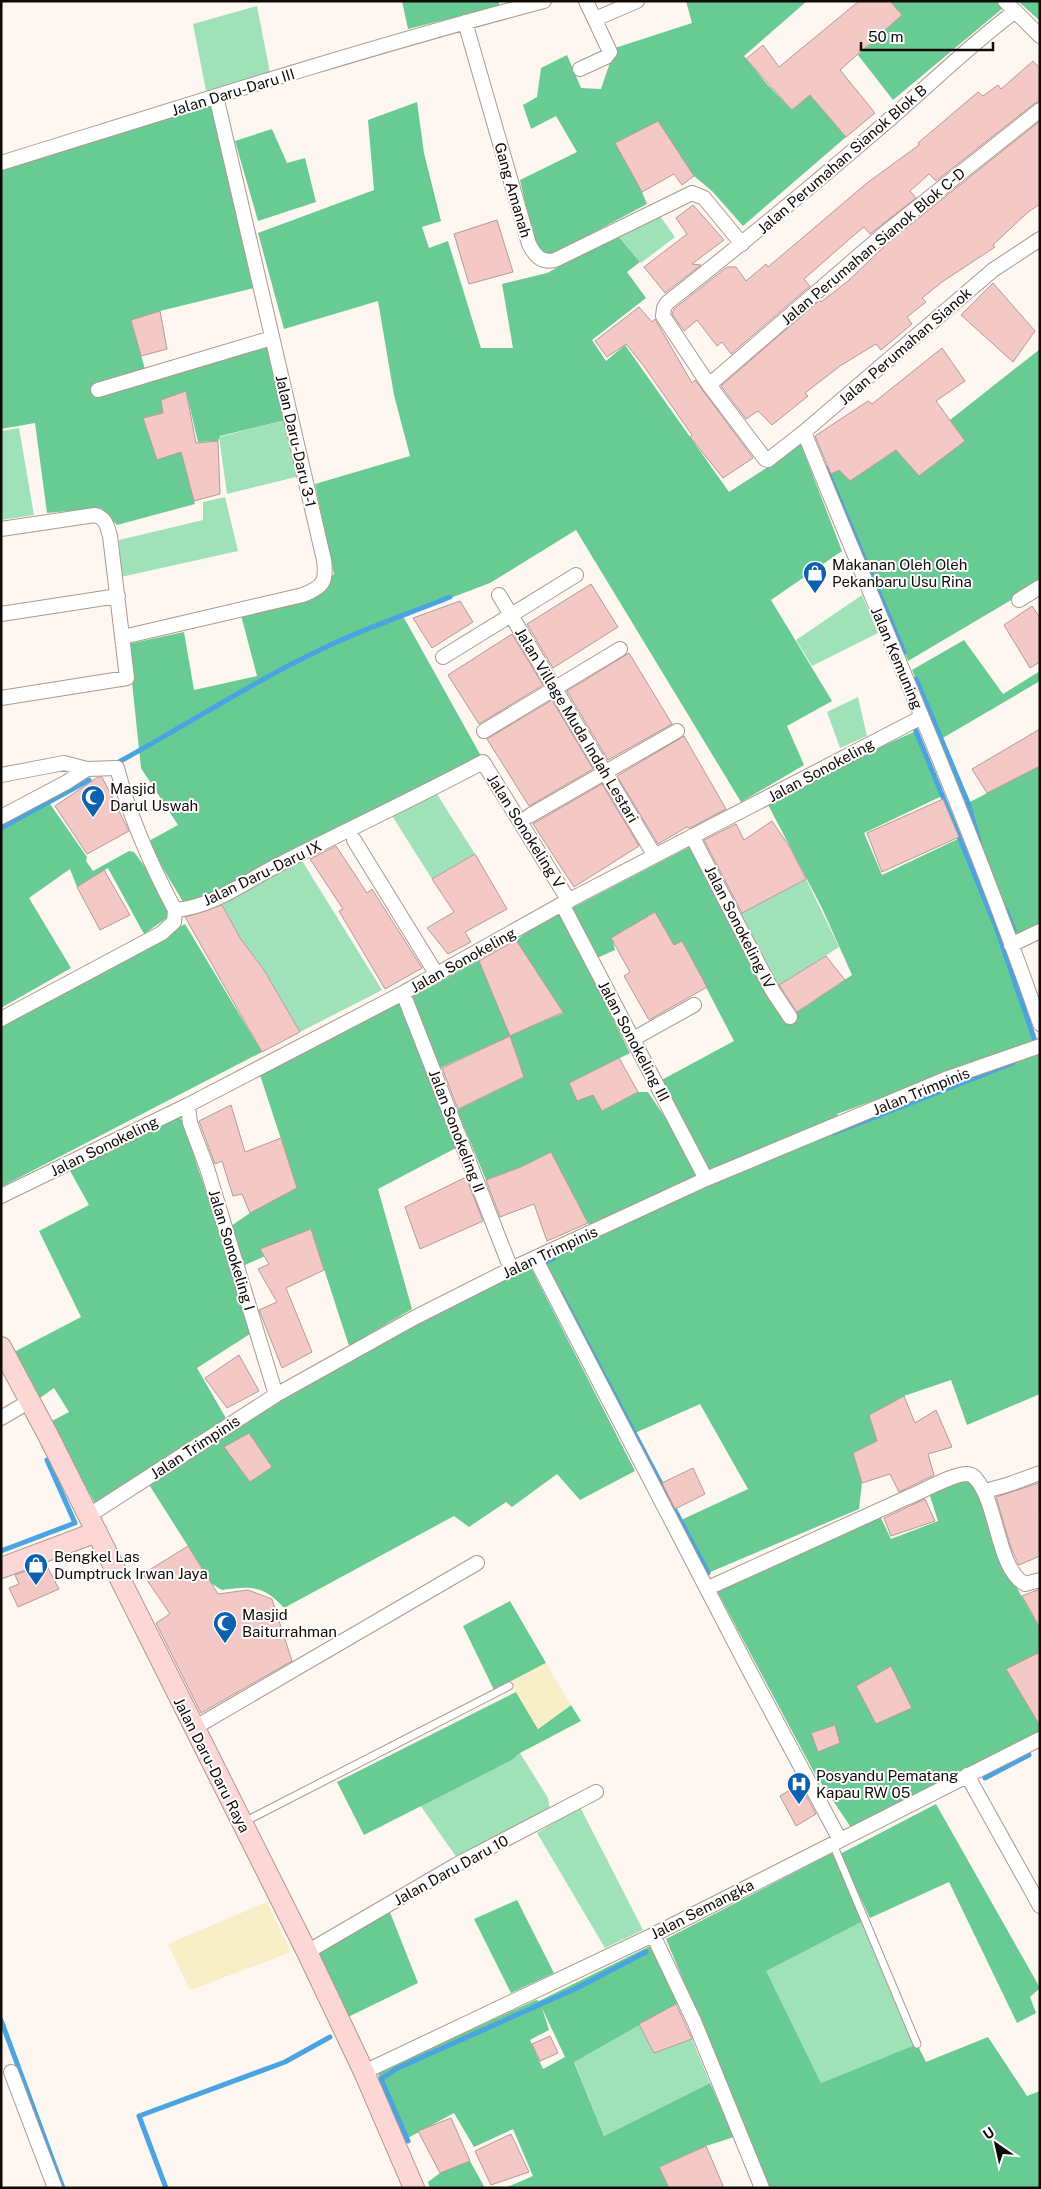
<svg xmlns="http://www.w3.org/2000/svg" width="1041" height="2189" font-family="'Public Sans',sans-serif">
<rect width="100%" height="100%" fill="#fef6f0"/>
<path fill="#9fe2b9" d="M257,6L270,73L206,91L193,24Z
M660,216L675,237L641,263L618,236Z
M286,420L300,476L227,494L219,437Z
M19,428L34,515L1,520V431Z
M225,497L238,551L121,577L119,540L203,520V502Z
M862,595L878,633L812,666L796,640Z
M858,697L867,736L840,748L827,712Z
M433,788L475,854L432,879L389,811Z
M301,859L382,990L300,1032L264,970L240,938L220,901Z
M806,879L839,947L772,990L735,916Z
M520,1753L548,1798L550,1810L457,1858L420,1805L512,1760Z
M580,1807L643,1930L605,1948L537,1833Z
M865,1920L917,2044L821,2083L765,1971Z
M639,2024L654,2053L692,2039L710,2083L604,2136L574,2061Z"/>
<path fill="#68cb93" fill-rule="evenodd" d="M402,1H498L500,6L408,29Z
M686,1H807L744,56L766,83L792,110L810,95L846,137L743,226L712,191L694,176L658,121L642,192L647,204L555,253L542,256L535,246L520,180L577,152L556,116L531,129L523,105L537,97L541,68L567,55L581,88L601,89L615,48L692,23Z
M890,1H996L1003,8L893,100L858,55L902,15Z
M1018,1H1040V21Z
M216,96L254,288L160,311L131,321L147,376L267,346L286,420L220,436L218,441L198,442L186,391L161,400L163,413L143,418L157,460L181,452L195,504L117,525L101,508L47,513L35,423L1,429V163Z
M417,102L424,153L441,221L422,227L429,248L448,241L481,348H513L502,284L547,273L618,236L640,262L627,272L646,298L592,340L606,361L625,345L729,492L774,463L798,437L842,551L771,600L832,701L787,726L804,765L741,802L576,530L490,583L403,616L481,756L230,886L185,905L147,842L178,825L141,768L128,644L184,632L194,690L257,676L241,615L313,596L334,574L315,484L410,456L394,395L378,301L284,329L258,233L374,190L368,120Z
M272,129L287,163L305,158L316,202L258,221L235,141Z
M1040,349V583L908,661L829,475L839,470L850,481L896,450L919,475L965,441L950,420Z
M964,640L1003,694L1040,671V681L941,739L912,670Z
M916,731L942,796L864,833L882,875L960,838L996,927L1035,1041L837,1114L839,1118L597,1230L588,1223L551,1153L521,1167L486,1180L457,1110L524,1077L510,1036L440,1068L410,998L479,960L510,1035L563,1013L516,940L559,910L630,1053L570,1083L577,1100L593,1095L602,1111L638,1092H648L702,1173L656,1083L734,1041L682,941L667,950L655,912L612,938L615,950L597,958L570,909L691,846L790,1017L852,975L822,908L765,799Z
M1040,766V925L1016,935L985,862L968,803Z
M48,801L87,857L86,861L93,871L129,851L134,852L157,883L171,915L144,934L108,868L77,887L70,869L29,898L71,968L1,1008V825Z
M185,924L262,1052L1,1187V1024Z
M399,1002L456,1148L378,1189L412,1309L349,1346L311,1229L261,1249L265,1256L243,1266L228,1228L250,1213L297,1188L260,1075Z
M1040,1053V1394L967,1425L951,1380L904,1396L877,1441L853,1453L862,1483L859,1509L708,1573L681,1520L748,1489L700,1404L635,1433L543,1263L711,1183L945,1088Z
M177,1115C191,1128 192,1152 198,1168C216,1223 235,1277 253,1332L197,1368L227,1420L95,1503L50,1422L69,1412L54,1388L40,1398L14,1352L81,1317L39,1231L89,1205L69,1169Z
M530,1266L635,1471L580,1500L557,1474L512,1507L506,1502L469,1527L454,1516L284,1608C264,1585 250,1586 222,1590L212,1584L148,1483L277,1399L422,1320Z
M962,1480L974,1482L1006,1569L1040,1628V1652L1007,1669L1040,1724V1734L852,1829L815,1774L717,1591L879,1514L891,1539L938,1521L929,1493Z
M510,1601L546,1663L494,1690L463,1626Z
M516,1692L538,1729L571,1705L581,1721L520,1753L512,1760L364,1835L337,1782Z
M936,1804L1040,1988L1030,1997L1036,2013L1017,2023L949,1882L870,1918L840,1854Z
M832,1853L865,1920L766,1971L821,2083L917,2044L926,2062L988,2037L1027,2096L1040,2091V2188H770L666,1939Z
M517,1900L554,1973L511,1993L474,1919Z
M389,1910L418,1983L346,2018L315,1952Z
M650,1946L678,2003L574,2062L604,2136L710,2083L734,2137L706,2146L659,2167L669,2188H505L533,2176L513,2129L474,2147L454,2113L404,2140L378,2082L379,2072L536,2000L539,2001ZM542,2008L565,2057L543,2069L530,2040L549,2030Z
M470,2161L485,2188H430L428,2182L440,2173Z"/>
<path fill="#f8eec8" d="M546,1663L571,1705L538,1729L510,1682Z
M267,1902L291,1952L190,1990L168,1944Z"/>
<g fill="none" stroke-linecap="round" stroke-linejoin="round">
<path stroke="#49a4e1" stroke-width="5" d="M826,468L904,652
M916,679L968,803L979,841
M916,731L996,927L1035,1041
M115,764C185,726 252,682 324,648C365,628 408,614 450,597
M1,828L89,780
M1006,910L1014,930
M834,1133L1013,1063
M545,1267L543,1263L554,1258
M561,1294L708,1573
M1,1551L75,1523L47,1460
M985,1778L1029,1755
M1,2020L63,2188
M408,2141L381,2079L398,2068L577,1988L646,1952
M166,2188L139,2116L285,2062L330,2037"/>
</g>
<path fill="#f3c8c5" stroke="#b39b99" d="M859,1H890L902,15L840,70L875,113L846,137L810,95L792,110L746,59L763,45L779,67Z
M1033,61L1040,68V101L1035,103L936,181L929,174L910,191L916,198L870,234L864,227L853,236L804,279L810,286L731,354L722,342L717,346L697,320L684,331L672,314L674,309L727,267H736L746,281L766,264L768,267L867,183L919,145L918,143L978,92L983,96L998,85L1001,89Z
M658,121L694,176L682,185L674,174L642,192L615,143Z
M1040,121V204L1027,213L993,245L995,247L942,282L922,298L926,302L907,317L912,324L881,350L876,344L840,366L805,393L808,396L772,425L758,411L746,419L721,386L820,300L821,302L848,281L891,240Z
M693,205L724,240L692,264L701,265L665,293L644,267L687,234L676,218Z
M497,220L513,272L469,284L454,234Z
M993,283L1035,331L1013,362L961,315Z
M639,307L652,322L655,319L692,383L695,380L753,458L723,478L690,437L692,435L643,365L626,344L607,357L595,341Z
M160,311L167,349L141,356L131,320Z
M942,348L965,381L936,401L965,441L919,476L896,450L850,481L839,470L831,474L815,436L868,401L872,404Z
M186,391L196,443L218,441L220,494L194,501L181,452L157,460L143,418L163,413L161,400Z
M591,584L618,627L553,668L527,624Z
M460,601L473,622L432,648L413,618Z
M1032,606L1040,618V662L1030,668L1004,625Z
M512,634L543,685L479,724L448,675Z
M629,653L672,724L608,760L567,691Z
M552,700L593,769L529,806L487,739Z
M1040,729V766L987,793L972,769Z
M684,736L726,809L690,828L687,827L658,844L617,776Z
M98,777H102L129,831L87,854L55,806Z
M602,784L639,846L574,887L533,824Z
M943,799L959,837L882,872L867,833Z
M772,821L791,849L806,879L742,913L704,840L736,824L744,840Z
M336,846L367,893L372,889L422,968L385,989L339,911L343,909L310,859Z
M475,854L507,909L465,932L471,942L448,954L427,928L454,912L432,879Z
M104,870L130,915L100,930L77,887Z
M222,905L240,938L264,970L300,1032L262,1052L185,917Z
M655,912L674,945L682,941L707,987L649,1020L624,976L630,972L611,938Z
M516,940L563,1012L510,1036L479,961Z
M826,956L845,980L797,1012L779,985Z
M510,1036L524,1077L458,1109L442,1068Z
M619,1058L638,1092L602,1111L593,1095L577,1101L569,1083Z
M231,1105L245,1152L281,1138L297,1188L250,1213L242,1194L233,1196L222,1161L215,1164L199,1121Z
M551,1152L588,1223L547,1241L534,1204L500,1217L486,1180L521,1167Z
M466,1177L483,1221L420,1249L405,1207Z
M311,1229L324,1270L286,1288L312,1352L282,1368L259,1310L277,1302L258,1269L269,1264L260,1249Z
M239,1355L259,1391L227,1408L205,1378Z
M904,1396L915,1423L936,1410L952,1447L928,1454L934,1475L899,1492L890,1474L862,1483L853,1453L877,1441L869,1415Z
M249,1433L272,1467L250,1482L224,1447Z
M693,1468L705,1494L675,1509L662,1483Z
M1039,1483L1040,1556L1019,1565L1011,1548L996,1497Z
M925,1499L935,1521L891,1536L884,1518Z
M188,1546L218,1594L248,1590L272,1599L292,1661L201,1713L156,1623L170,1614L143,1574Z
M46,1564L59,1589L18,1607L9,1588L19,1584L15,1575Z
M1040,1589V1628L1022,1596Z
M1040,1652V1726L1006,1669Z
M891,1666L912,1708L876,1724L856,1686Z
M835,1725L840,1743L818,1752L811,1733Z
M800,1784L816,1814L796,1826L780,1796Z
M676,2004L692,2039L654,2053L639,2024Z
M550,2036L558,2053L540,2061L532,2044Z
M451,2118L470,2161L440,2173L418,2131Z
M511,2134L529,2172L491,2185L475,2151Z
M706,2146L724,2188H669L659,2167Z"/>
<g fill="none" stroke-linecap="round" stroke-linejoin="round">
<g stroke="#ad998d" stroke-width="9">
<path id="lane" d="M244,1822L509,1686
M833,1844L917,2044"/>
</g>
<g stroke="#ad998d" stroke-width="16">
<path id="street" d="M1005,1L1040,36
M1014,12C965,49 922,92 876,131C807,190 738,247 667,303L664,308L663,316L709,385L765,459L768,460L804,432L993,270L1040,239
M595,19L637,1
M465,22L529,244C535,256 541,263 555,260L692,193L704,198L742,244
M580,69L606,57L610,52L586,1
M1,163C181,107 362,49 544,1
M709,385L885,233L1040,110
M98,390L272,338
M804,432C884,629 971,824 1040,1024
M1,529L95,515C106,518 107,526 110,536L127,678L1,698
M499,595L655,856
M1019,600L1040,587
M1,614L118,596
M123,637L303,595C323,587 327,582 324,560L216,96
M443,657L576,575
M484,731L620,649
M1,775L64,763L87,769L117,768C129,814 152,867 175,910
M529,816L677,731
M1,817L67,782L87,769
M692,836L772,990L790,1017
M354,840L437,975
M562,904L706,1179
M175,910C214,907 249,879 282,863C349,829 417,797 483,762L569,901
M1011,945L1040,931
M403,993L511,1269
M1,1019L162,933L174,922L175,910
M633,1039L694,1005
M188,1105L190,1123L207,1168L276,1395
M1,1196L188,1105L403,993L562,904L922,717
M535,1258L748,1668L840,1840
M1,1418L30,1401
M985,1491L1007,1485L1040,1473
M88,1516L276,1395L414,1318L511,1269L706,1179L948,1078L1040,1046
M708,1588C774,1558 840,1528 906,1498C922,1492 950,1475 966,1474C970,1474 974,1476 976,1479C998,1504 997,1569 1025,1584L1040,1580
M194,1728L477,1563
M967,1775L1040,1906
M653,1935L694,2021L762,2188
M307,1952L456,1865L596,1792
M11,2072L55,2188
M364,2072L653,1935L1040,1739"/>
</g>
<g stroke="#ad998d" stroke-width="22">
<path id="secondary" d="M1,1347L49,1437L307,1952L364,2072L414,2188
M1,1568L97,1532"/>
</g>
<use href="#lane" stroke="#fff" stroke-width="7"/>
<use href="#street" stroke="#fff" stroke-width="14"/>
<use href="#secondary" stroke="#fdd7d5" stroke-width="20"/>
</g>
<defs>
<g id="shop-pin" transform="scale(1.25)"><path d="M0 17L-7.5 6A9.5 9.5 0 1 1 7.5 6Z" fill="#0e61af" stroke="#fff"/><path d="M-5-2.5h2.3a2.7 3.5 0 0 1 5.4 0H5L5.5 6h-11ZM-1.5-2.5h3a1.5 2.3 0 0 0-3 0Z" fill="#fff"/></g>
<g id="mosque-pin" transform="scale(1.25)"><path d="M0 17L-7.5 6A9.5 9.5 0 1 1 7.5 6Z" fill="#0e61af" stroke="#fff"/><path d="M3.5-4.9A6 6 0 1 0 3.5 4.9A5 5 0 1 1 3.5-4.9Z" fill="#fff"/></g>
<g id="hospital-pin" transform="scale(1.25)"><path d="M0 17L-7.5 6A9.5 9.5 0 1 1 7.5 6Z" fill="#0e61af" stroke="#fff"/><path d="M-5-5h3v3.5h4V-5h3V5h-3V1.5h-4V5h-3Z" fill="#fff"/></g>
</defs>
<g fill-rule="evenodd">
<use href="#shop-pin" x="815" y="573"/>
<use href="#mosque-pin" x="93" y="797"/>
<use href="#shop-pin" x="36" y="1565"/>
<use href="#mosque-pin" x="225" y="1623"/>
<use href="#hospital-pin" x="799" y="1784"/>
</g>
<g text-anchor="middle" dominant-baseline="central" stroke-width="4" stroke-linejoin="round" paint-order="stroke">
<g font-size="15" fill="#100a06" stroke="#fff">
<text transform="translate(233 92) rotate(-17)">Jalan Daru-Daru III</text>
<text transform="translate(842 159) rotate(-41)">Jalan Perumahan Sianok Blok B</text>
<text transform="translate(513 190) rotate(74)">Gang Amanah</text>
<text transform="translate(873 246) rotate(-40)">Jalan Perumahan Sianok Blok C-D</text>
<text transform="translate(905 346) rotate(-41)">Jalan Perumahan Sianok</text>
<text transform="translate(296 441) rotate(77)">Jalan Daru-Daru 3-1</text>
<text transform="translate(897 658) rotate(67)">Jalan Kemuning</text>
<text transform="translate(577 725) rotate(59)">Jalan Village Muda Indah Lestari</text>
<text transform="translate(821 770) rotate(-28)">Jalan Sonokeling</text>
<text transform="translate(526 831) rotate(58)">Jalan Sonokeling V</text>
<text transform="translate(262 873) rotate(-26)">Jalan Daru-Daru IX</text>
<text transform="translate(740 927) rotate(63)">Jalan Sonokeling IV</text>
<text transform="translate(463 960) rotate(-29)">Jalan Sonokeling</text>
<text transform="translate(634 1041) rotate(62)">Jalan Sonokeling III</text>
<text transform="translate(921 1091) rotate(-22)">Jalan Trimpinis</text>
<text transform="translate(457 1131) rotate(69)">Jalan Sonokeling II</text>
<text transform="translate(104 1146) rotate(-26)">Jalan Sonokeling</text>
<text transform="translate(232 1250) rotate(73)">Jalan Sonokeling I</text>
<text transform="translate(550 1252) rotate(-25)">Jalan Trimpinis</text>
<text transform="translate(195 1447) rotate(-33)">Jalan Trimpinis</text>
<text transform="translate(212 1765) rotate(63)">Jalan Daru-Daru Raya</text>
<text transform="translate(451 1870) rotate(-29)">Jalan Daru Daru 10</text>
<text transform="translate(702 1909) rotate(-27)">Jalan Semangka</text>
</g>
<g font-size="15" fill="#100a06" stroke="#fff" text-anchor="start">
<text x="832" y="564">Makanan Oleh Oleh<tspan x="832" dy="17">Pekanbaru Usu Rina</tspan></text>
<text x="110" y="788">Masjid<tspan x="110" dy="17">Darul Uswah</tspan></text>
<text x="54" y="1556">Bengkel Las<tspan x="54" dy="17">Dumptruck Irwan Jaya</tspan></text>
<text x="242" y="1614">Masjid<tspan x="242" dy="17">Baiturrahman</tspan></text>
<text x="816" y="1775">Posyandu Pematang<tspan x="816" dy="17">Kapau RW 05</tspan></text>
</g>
</g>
<rect width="1041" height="2189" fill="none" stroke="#100a06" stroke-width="5"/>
<g transform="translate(996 2144) rotate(326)" stroke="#ffffff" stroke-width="4" paint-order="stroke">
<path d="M0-4L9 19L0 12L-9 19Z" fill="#100a06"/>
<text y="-8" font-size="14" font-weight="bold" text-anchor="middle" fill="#100a06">U</text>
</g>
<path d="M861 42v8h132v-8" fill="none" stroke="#100a06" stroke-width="2.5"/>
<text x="868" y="42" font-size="15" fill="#100a06" stroke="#ffffff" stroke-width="4" paint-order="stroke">50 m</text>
</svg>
